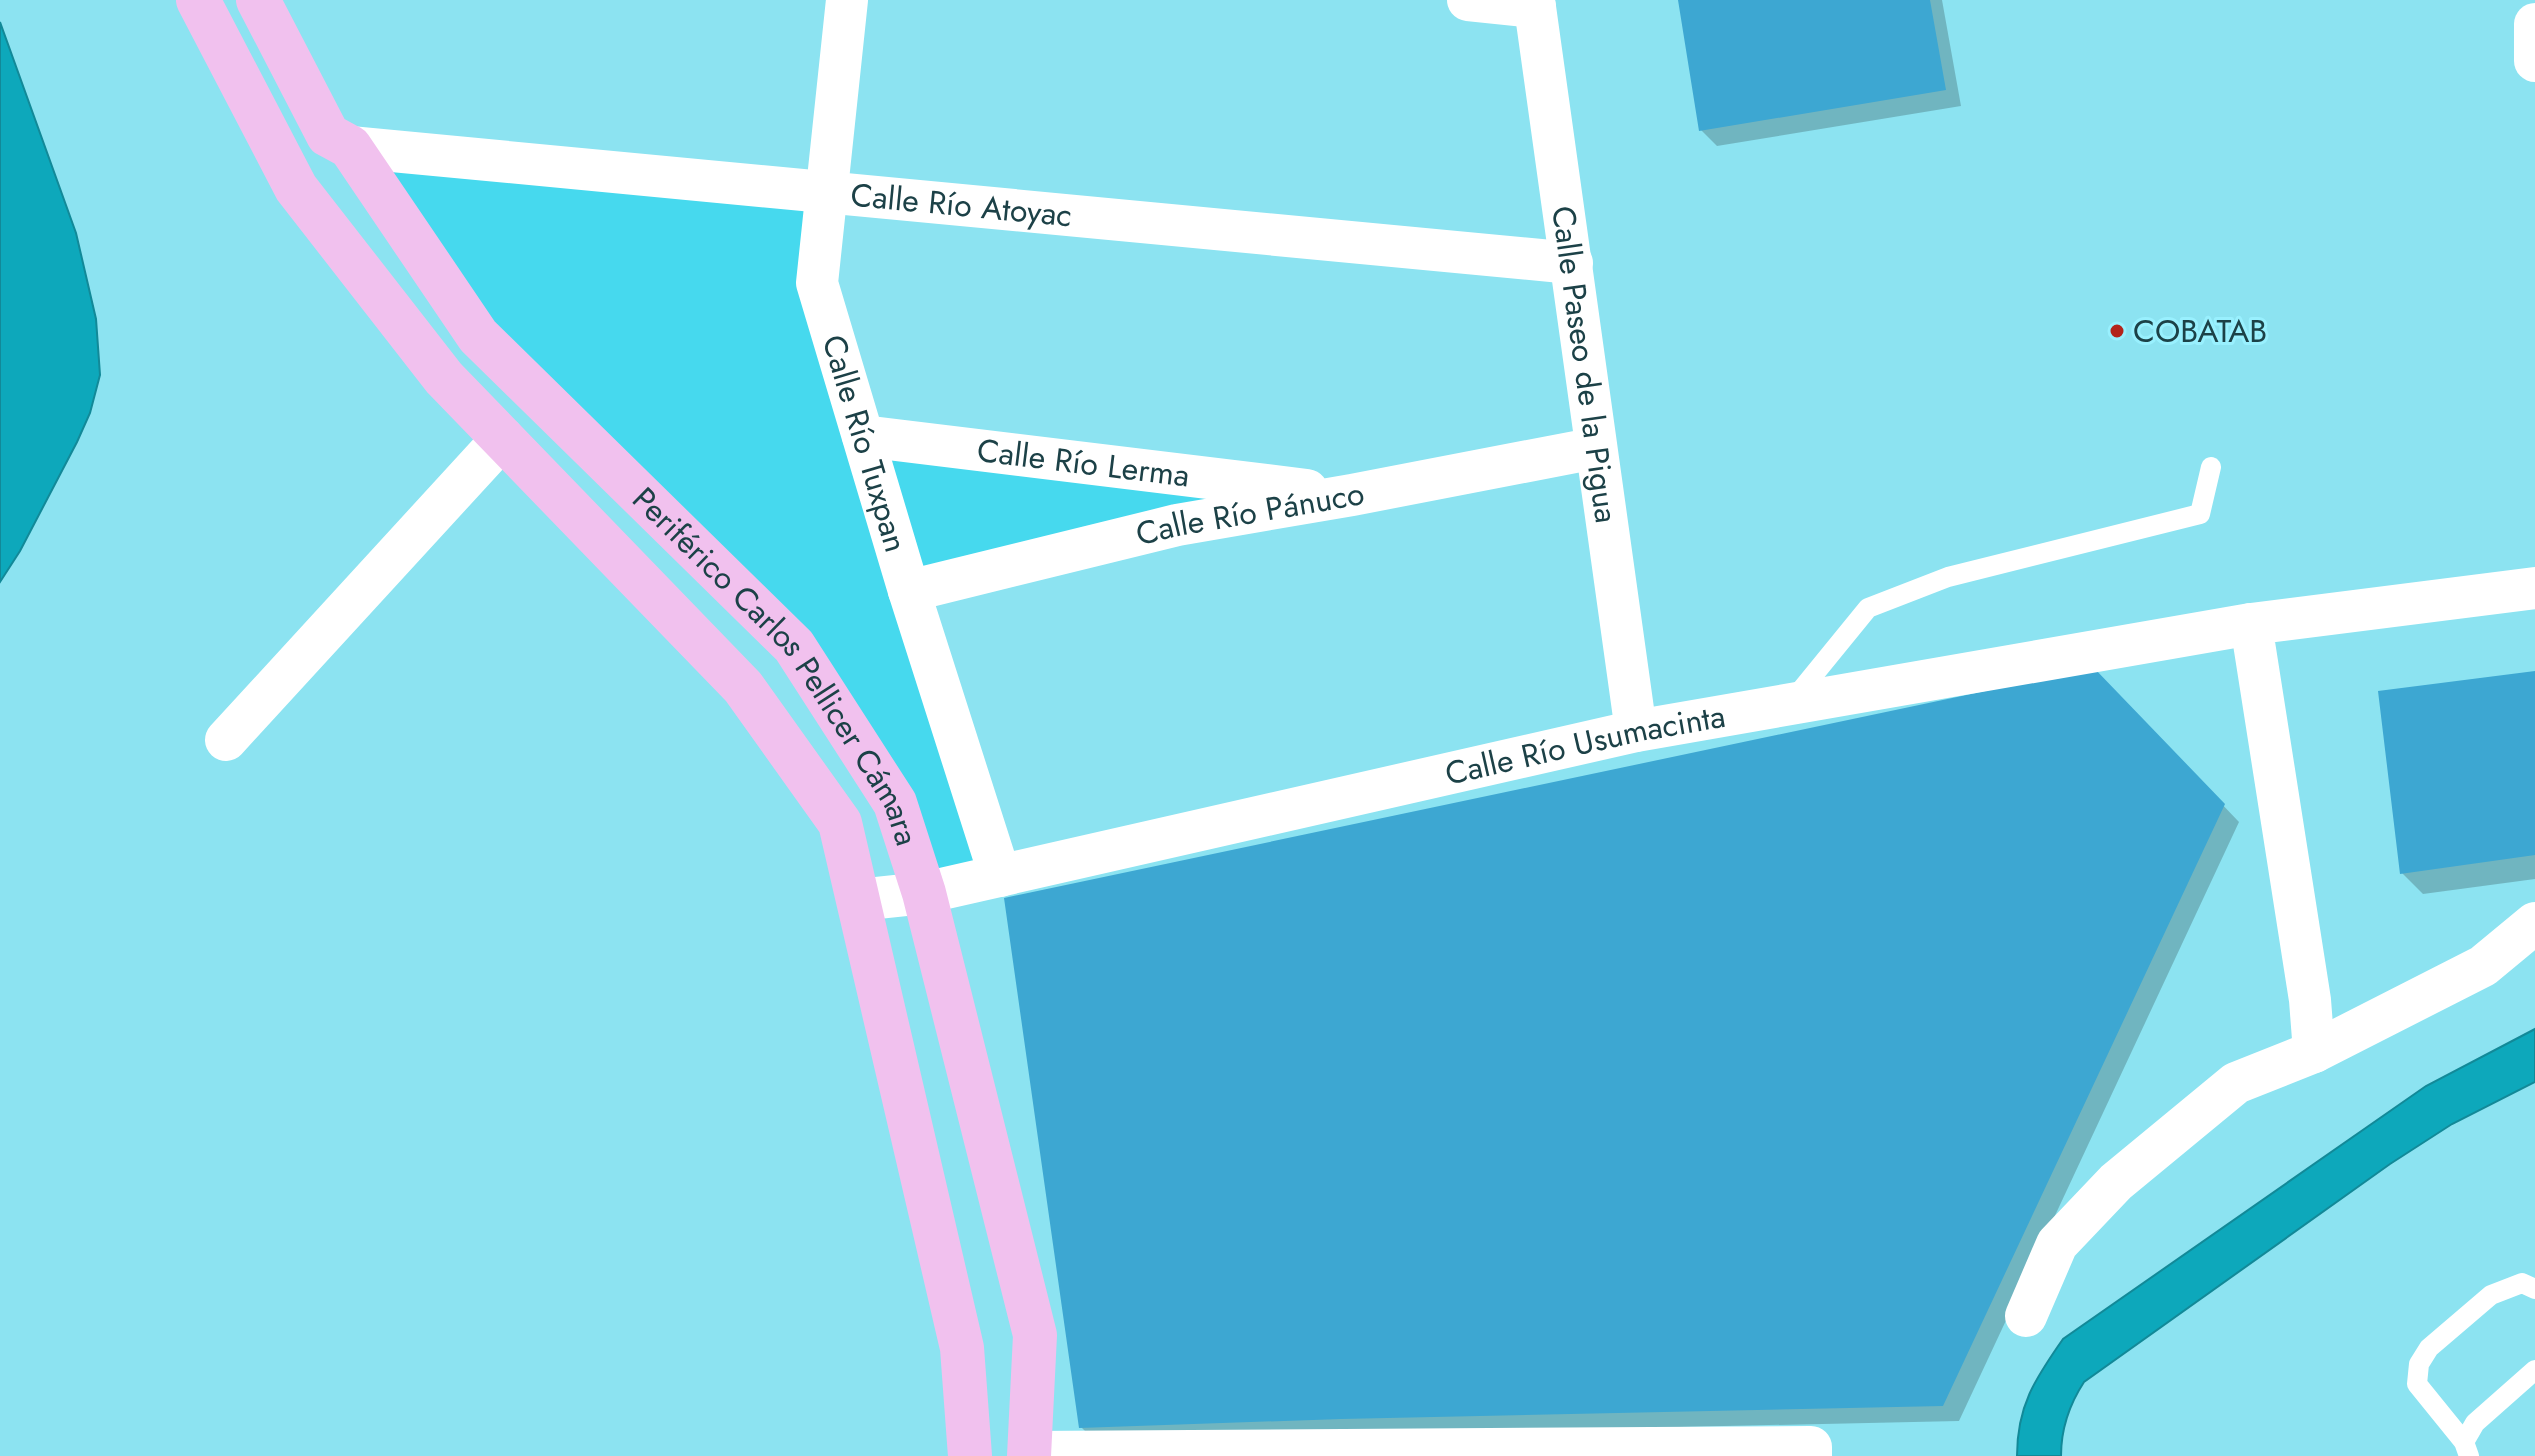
<svg xmlns="http://www.w3.org/2000/svg" width="2535" height="1456" font-family="Jost,sans-serif">
<rect width="100%" height="100%" fill="#8ce3f1"/>
<path fill="#46d9ee" d="M350,147L827,192L817,283L864,436L1352,495L909,591L1000,876L924,893L794,646L478,336Z"/>
<path fill="#0da8bb" stroke="#128998" stroke-width="2" d="M0,22L76,233L96,319L100,375L90,413L77,442L20,551L0,582Z
M2535,1029V1082L2452,1124L2390,1164L2084,1382C2069,1405 2061,1428 2061,1456H2017C2017,1406 2035,1379 2063,1339L2426,1086Z"/>
<path fill="#0003" d="M1680,0H1942L1961,106L1717,146L1701,130Z
M2535,673V879L2423,894L2402,873Z
M2109,686L2239,822L1959,1421L1358,1434L1097,1443L1081,1427Z"/>
<path fill="#3da7d2" d="M1678,0H1930L1946,90L1699,131Z
M2094,668L2225,804L1943,1406L1341,1419L1079,1428L1004,898Z
M2535,671V855L2400,874L2378,691Z"/>
<g fill="none" stroke-linecap="round" stroke-linejoin="round">
<path stroke="#fff" stroke-width="20" d="M1793,700L1868,608L1948,577L2200,514L2211,467
M2464,1442L2417,1384L2419,1364L2429,1348L2491,1295L2522,1283L2535,1289
M2469,1456L2464,1442L2475,1423L2535,1370"/>
<g stroke="#fff" stroke-width="42">
<path id="s1" d="M847,0L817,283L909,591L1000,876"/>
<path d="M1468,0L1535,7"/>
<path id="s2" d="M1534,0L1636,731"/>
<path d="M2535,24V61"/>
<path id="s3" d="M350,147L1572,263"/>
<path id="s4" d="M863,436L1307,490"/>
<path id="s5" d="M909,591L1177,525L1352,495L1596,448"/>
<path d="M226,740L503,438"/>
<path id="s6" d="M858,900L924,893L1636,731L2251,624"/>
<path d="M2314,1052L2310,1000L2251,624L2535,588"/>
<path d="M2026,1316L2057,1244L2116,1182L2236,1083L2314,1052L2483,966L2535,923"/>
<path d="M1030,1452L1811,1447V1456"/>
</g>
<g stroke="#f1c1ee" stroke-width="44">
<path d="M198,0L296,188L444,378L743,687L840,823L962,1348L970,1456"/>
<path id="s7" d="M258,0L328,135L350,147L478,336L794,646L895,803L924,893L1035,1335L1029,1456"/>
</g>
</g>
<circle fill="#b3241b" stroke="#99f0fe" stroke-width="3" cx="2117" cy="331" r="8"/>
<g text-anchor="middle" dominant-baseline="central" stroke-width="6" stroke-linejoin="round" paint-order="stroke">
<g font-size="32" fill="#1c4147" stroke="#99f0fe">
<text stroke="none"><textPath href="#s3" startOffset="614">Calle Río Atoyac</textPath></text>
<text stroke="none"><textPath href="#s2" startOffset="368">Calle Paseo de la Pigua</textPath></text>
<text stroke="none"><textPath href="#s1" startOffset="452">Calle Río Tuxpan</textPath></text>
<text stroke="none"><textPath href="#s4" startOffset="222">Calle Río Lerma</textPath></text>
<text stroke="none"><textPath href="#s5" startOffset="350">Calle Río Pánuco</textPath></text>
<text stroke="none"><textPath href="#s7" startOffset="854">Periférico Carlos Pellicer Cámara</textPath></text>
<text stroke="none"><textPath href="#s6" startOffset="744">Calle Río Usumacinta</textPath></text>
</g>
<g font-size="32" fill="#1c4147" stroke="#99f0fe" text-anchor="start">
<text x="2133" y="331">COBATAB</text>
</g>
</g>
</svg>
